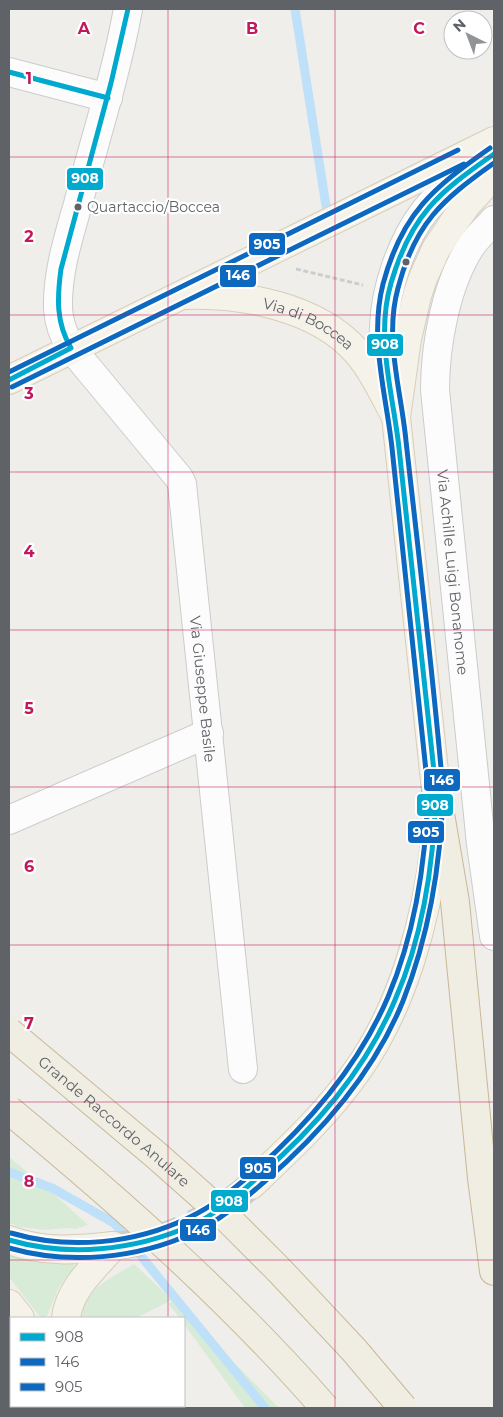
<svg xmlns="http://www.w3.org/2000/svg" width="503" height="1417" font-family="Montserrat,sans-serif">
<rect width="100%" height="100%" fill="#efeeea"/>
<path fill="#d8ebd6" d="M9,1157L54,1194L88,1225L76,1229L66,1228L45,1230L20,1227L9,1223Z
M9,1255L28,1259L73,1264L75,1266L59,1287L46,1318H41L9,1277Z
M134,1264L172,1300L136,1318H79C89,1287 107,1280 134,1264Z
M173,1301L279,1408H245L184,1324V1318H180L168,1304Z
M9,1311L11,1318V1406H82L84,1408H9Z"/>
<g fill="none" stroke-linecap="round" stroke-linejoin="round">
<path stroke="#bfe0f9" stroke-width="9" d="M295,9L326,206
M9,1172L52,1188L114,1223L265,1408"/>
<path stroke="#cbcbca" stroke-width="28" stroke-dasharray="28 14" stroke-linecap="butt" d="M113,1246C123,1245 134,1244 144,1242C181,1234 223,1210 251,1185"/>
<g stroke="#cbcccc" stroke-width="30">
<g id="minor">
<path id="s1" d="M128,9C116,75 95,139 78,204C68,239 57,273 58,309C59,324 63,335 71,348L179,478L182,484L243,1069"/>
<path d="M9,72L108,98"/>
<path id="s2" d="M494,220C486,229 478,236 471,246C446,284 435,345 435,390L481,844L494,936"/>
<path d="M395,410C390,383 382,355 384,327C385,290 401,242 424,212C442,189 470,171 494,154"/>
<path d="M9,820L209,733"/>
</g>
</g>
<g stroke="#d7ceb8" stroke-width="30">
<g id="major">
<path id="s3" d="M186,295C242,293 317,307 356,351C373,370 384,395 396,417"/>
<path d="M9,380L494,141"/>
<path d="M251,1185C289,1149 327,1114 357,1071C402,1008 427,920 435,843C436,826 436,808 436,790L396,417L407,339L417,296L423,278L436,249L452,225L467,204L494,175"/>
<path d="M9,1240C43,1253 78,1250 113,1246"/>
<path d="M9,1304L20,1318"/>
<path d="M66,1318C69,1289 94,1268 113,1246"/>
<path d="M91,1406L92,1408"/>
</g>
</g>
<g stroke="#c8b996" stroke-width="30">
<path id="highway" d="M436,790L455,902L482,1178L494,1271"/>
</g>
<path stroke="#cacfcc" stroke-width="3" stroke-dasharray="5 2.5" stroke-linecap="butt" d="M296,269L363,285"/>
<use href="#minor" stroke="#fdfcfc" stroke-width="28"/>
<use href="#major" stroke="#f4f2e9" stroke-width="28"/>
<use href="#highway" stroke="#f0ede3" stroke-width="28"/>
<g stroke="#c8b996" stroke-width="30" stroke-linecap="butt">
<g id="highway-bridge">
<path id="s4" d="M9,1032L156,1155L227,1218L279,1270L354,1350L403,1408"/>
<path d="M9,1110C120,1202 230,1299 325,1408"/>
</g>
</g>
<use href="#highway-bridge" stroke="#f0ede3" stroke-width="28"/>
<g stroke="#fff" stroke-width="9">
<path id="bus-1" d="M9,72L108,98
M71,348C56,323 57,298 61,269L111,83L128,9
M9,380L71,348
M9,1240C68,1257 133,1251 190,1226C215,1215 237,1196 257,1178C315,1128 365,1071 395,1000C424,934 434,862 436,790C424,676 412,562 399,448C393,393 375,338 391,283C411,215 438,193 494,154"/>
</g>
<g stroke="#fff" stroke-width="9">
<path id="bus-2" d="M12,387L464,164
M9,1248C69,1265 136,1259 193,1233C220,1221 242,1201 264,1182C322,1132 374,1073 403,1001C430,933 441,863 443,790C433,674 419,557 406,441C401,389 384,339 398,288C415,223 442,200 494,163"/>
</g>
<g stroke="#fff" stroke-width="9">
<path id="bus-3" d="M9,372L458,150
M11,1233C69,1250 134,1244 188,1218C214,1206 235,1188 256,1170C311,1121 359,1065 388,997C416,931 426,861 428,790C416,676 404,562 392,448C386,393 369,339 383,284C402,213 433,188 490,148"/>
</g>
<use href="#bus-1" stroke="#00a9ce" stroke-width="5"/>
<use href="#bus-2" stroke="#0c69bf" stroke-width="5"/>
<use href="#bus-3" stroke="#0c69bf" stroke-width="5"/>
</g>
<path fill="none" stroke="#c2185b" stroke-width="1" stroke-opacity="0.55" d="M168,9V1318M335,9V1408M9,157H494M9,315H494M9,472H494M9,630H494M9,787H494M9,945H494M9,1102H494M9,1260H494M168,1406V1408"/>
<g fill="#5f6368" stroke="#fff" stroke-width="2">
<circle cx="78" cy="207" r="4.5"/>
<circle cx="406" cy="262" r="4.5"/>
</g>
<g text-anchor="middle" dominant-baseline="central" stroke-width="4.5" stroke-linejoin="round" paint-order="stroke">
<g font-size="14" fill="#5f6368" stroke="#fff" text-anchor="start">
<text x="87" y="207">Quartaccio/Boccea</text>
</g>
<g font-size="15" fill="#5f6368" stroke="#fff">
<text stroke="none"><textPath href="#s3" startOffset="128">Via di Boccea</textPath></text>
<text stroke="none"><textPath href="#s2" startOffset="368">Via Achille Luigi Bonanome</textPath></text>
<text stroke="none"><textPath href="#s1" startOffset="732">Via Giuseppe Basile</textPath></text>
<text stroke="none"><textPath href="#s4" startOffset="138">Grande Raccordo Anulare</textPath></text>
</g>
</g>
<g font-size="16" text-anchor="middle" font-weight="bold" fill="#c2185b" stroke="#fff" stroke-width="4.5" stroke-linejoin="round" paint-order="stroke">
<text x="84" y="34">A</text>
<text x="252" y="34">B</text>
<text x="419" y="34">C</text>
<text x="29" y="84">1</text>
<text x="29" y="242">2</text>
<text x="29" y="399">3</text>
<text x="29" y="557">4</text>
<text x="29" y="714">5</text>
<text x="29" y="872">6</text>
<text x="29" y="1029">7</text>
<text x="29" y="1187">8</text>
</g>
<g stroke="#fff" stroke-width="2">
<rect x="66" y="167" width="38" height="24" rx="5" fill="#00a9ce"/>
<rect x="248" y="232" width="38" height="24" rx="5" fill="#0c69bf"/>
<rect x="219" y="264" width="38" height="24" rx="5" fill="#0c69bf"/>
<rect x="366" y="333" width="38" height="24" rx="5" fill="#00a9ce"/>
<rect x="423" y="768" width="38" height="24" rx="5" fill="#0c69bf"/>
<rect x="416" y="793" width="38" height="24" rx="5" fill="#00a9ce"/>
<rect x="407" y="820" width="38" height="24" rx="5" fill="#0c69bf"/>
<rect x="239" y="1156" width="38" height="24" rx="5" fill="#0c69bf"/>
<rect x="210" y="1189" width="39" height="24" rx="5" fill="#00a9ce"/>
<rect x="179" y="1218" width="38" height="24" rx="5" fill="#0c69bf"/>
</g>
<g font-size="14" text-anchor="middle" font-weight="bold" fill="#fff">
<text x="85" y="183">908</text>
<text x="267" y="249">905</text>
<text x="238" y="280">146</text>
<text x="385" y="349">908</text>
<text x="442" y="785">146</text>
<text x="435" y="810">908</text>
<text x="426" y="837">905</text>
<text x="258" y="1173">905</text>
<text x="229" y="1206">908</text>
<text x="198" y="1235">146</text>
</g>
<rect width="503" height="1417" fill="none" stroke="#5f6368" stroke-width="20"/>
<rect x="10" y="1317" width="175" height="90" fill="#ffffff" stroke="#bfc1c3"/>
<rect x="20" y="1333" width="25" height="8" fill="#00a9ce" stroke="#bfc1c3"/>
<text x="55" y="1342" font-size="15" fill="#5f6368">908</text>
<rect x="20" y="1358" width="25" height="8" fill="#0c69bf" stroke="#bfc1c3"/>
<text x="55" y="1367" font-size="15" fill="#5f6368">146</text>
<rect x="20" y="1383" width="25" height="8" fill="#0c69bf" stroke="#bfc1c3"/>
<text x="55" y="1392" font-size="15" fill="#5f6368">905</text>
<g transform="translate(468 35) rotate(318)"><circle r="24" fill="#ffffff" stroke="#bfc1c3"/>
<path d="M0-4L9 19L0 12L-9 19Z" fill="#919496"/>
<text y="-8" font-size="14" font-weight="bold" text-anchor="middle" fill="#5f6368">N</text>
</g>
</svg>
